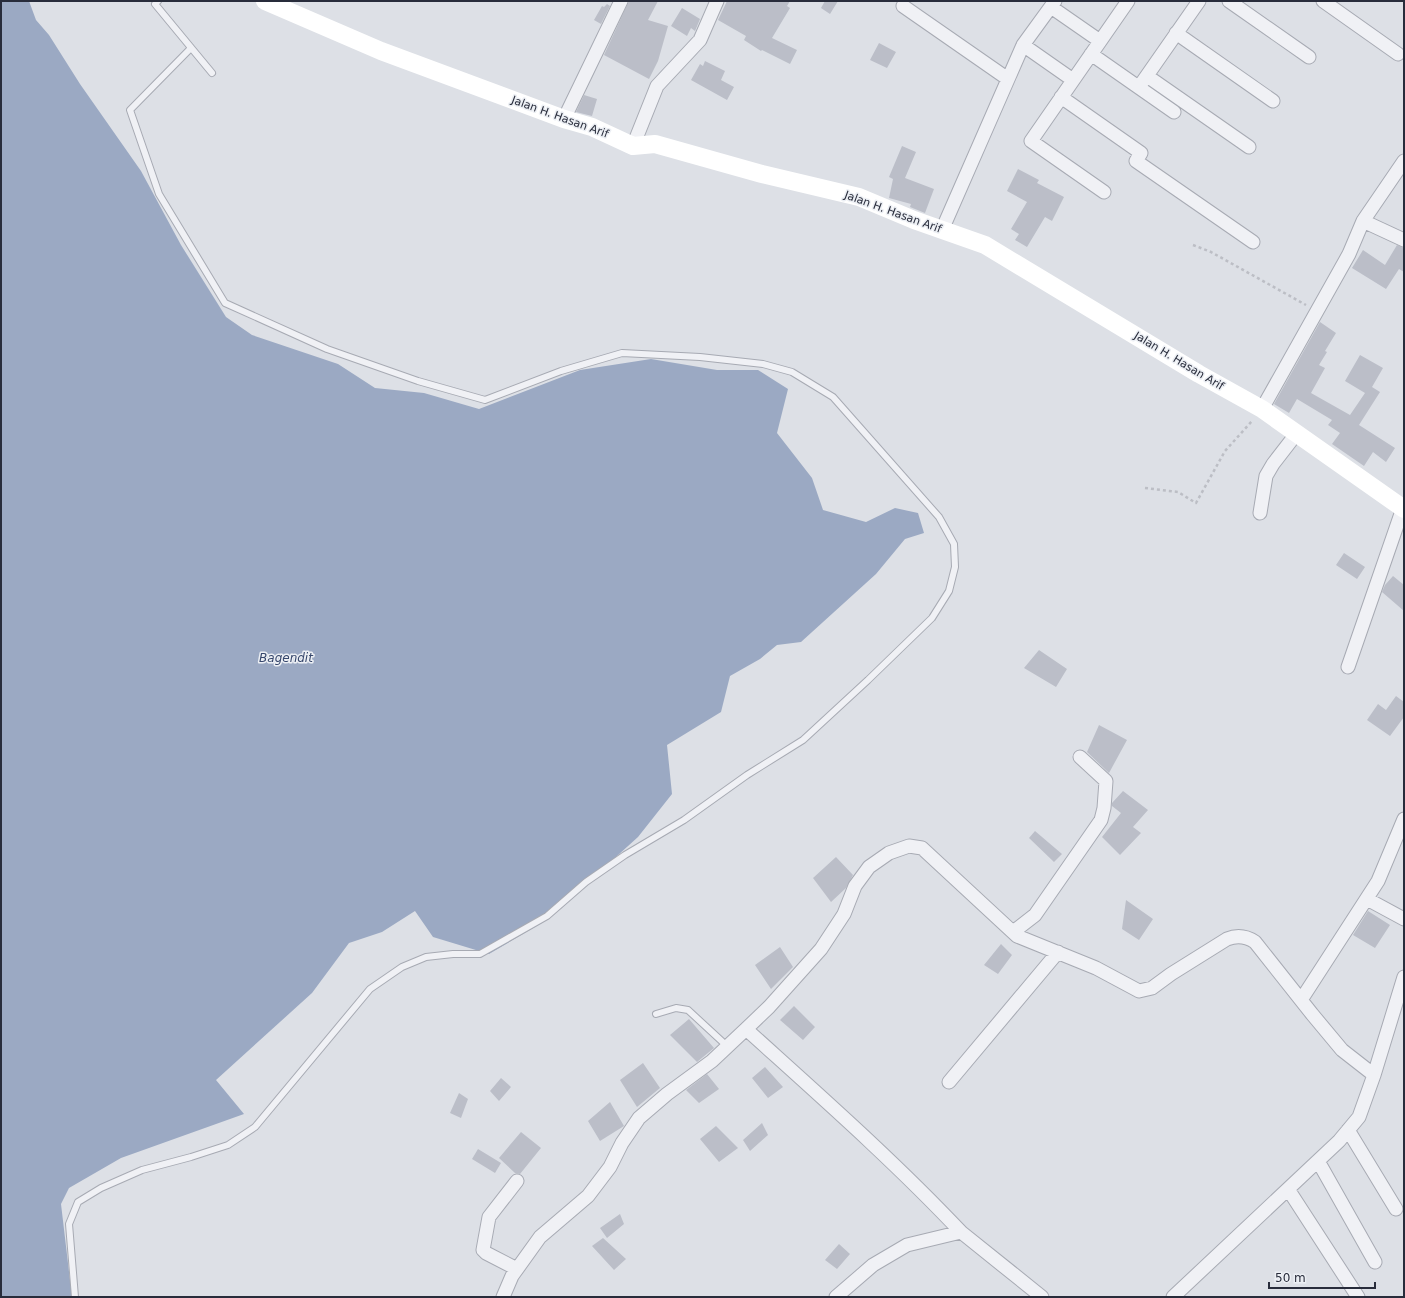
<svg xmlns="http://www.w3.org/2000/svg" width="1405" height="1298" font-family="'DejaVu Sans',sans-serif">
<rect width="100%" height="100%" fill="#dde0e6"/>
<path fill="#9ba9c3" d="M1,1H29L36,20L49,35L80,84L141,171L181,245L226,317L252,335L338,364L375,388L424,393L479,409L580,370L651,359L717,370H758L788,389L777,433L812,478L823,510L866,522L895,508L918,513L924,533L905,539L876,574L801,642L777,645L760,659L730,676L721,712L667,745L672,794L638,837L545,921L489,954L433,937L415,911L382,932L349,943L312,993L216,1080L244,1114L121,1158L69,1188L61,1204L72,1297H1Z"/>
<path fill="#bbbec8" d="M629,1H658L648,20L668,26L658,61L649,79L604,55Z
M727,1H790L787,6L790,8L772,38L797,50L790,64L762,50L761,51L744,40L746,36L718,20Z
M825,1H838L830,14L821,8Z
M607,4L610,6L601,24L594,20L602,6L604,7Z
M682,8L700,19L695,31L691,28L687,36L671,26Z
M879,43L896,52L887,68L870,60Z
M705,61L725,71L721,80L734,87L727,100L691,80L700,64L703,66Z
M584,95L597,99L592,116L576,112Z
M902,146L916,152L905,178L934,189L925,213L910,207L911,204L889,198L893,179L889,177Z
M1018,169L1039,180L1037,183L1064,197L1052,221L1045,217L1027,247L1015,240L1019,234L1011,229L1027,202L1007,191Z
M1397,245L1404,248V272L1399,269L1386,289L1352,268L1363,250L1385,265Z
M1320,322L1336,333L1325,351L1327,352L1319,365L1325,368L1311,393L1350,415L1365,393L1345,381L1360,355L1383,368L1372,387L1380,392L1359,425L1395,448L1386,462L1373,452L1364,466L1332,444L1340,433L1328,425L1332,420L1297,399L1289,413L1274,404Z
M1344,553L1365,567L1357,579L1336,565Z
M1393,576L1404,585V611L1382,592L1385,585Z
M1039,650L1067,669L1056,687L1024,668Z
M1396,696L1404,702V717L1390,736L1367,720L1378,704L1386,710Z
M1099,725L1127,740L1109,773L1087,752Z
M1123,791L1148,810L1133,827L1141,833L1120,855L1102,837L1121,813L1112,806V803Z
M1035,831L1062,854L1054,862L1029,838Z
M836,857L853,875L846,888L831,902L813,878Z
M1126,900L1153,919L1139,940L1122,929Z
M1368,911L1390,925L1375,948L1353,935Z
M1001,944L1012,955L998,974L984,965Z
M780,947L793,967L771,989L755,965Z
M794,1006L815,1027L803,1040L780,1020Z
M689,1019L714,1048L697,1062L670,1035Z
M643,1063L660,1088L637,1107L620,1080Z
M765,1067L783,1087L768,1098L752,1078Z
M707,1074L719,1089L699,1103L686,1090Z
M501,1078L511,1087L499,1101L490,1091Z
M459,1093L468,1099L461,1118L450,1113Z
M610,1102L624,1126L600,1141L588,1121Z
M762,1123L768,1135L750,1151L743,1140Z
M716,1126L738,1148L719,1162L700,1139Z
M521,1132L541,1148L520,1174L515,1173L499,1158Z
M478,1149L501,1163L495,1173L472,1159Z
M620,1214L624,1224L607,1238L600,1228Z
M603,1238L626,1259L614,1270L592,1246Z
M839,1244L850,1254L837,1269L825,1260Z"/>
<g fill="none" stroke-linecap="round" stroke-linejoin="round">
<g stroke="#a7aab3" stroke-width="8">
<path id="lane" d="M158,1L155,4L212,73
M656,1014L676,1008L688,1010L727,1046
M75,1297L69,1224L78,1202L101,1188L142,1170L191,1157L228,1145L255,1127L370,989L402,967L426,957L453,954H480L547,916L586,882L625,855L684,820L747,775L803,740L868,680L932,618L949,591L955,567L954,544L939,517L833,397L792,372L763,364L700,357L622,353L561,371L485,400L418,381L327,349L225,303L159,194L130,110L191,48"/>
</g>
<g stroke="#a7aab3" stroke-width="15">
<path id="street" d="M1229,1L1309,57
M1323,1L1398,54
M903,6L1008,79
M1051,7L1100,41
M1176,33L1273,101
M1023,45L1073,80
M1091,54L1174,112
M1147,76L1249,147
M1139,87L1199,1
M1061,97L1141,153L1136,161L1253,242
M564,119L621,1
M633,146L657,86L700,40L717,1
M1104,192L1031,141L1128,1
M1363,221L1404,240
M942,230L1023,45L1055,1
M1262,409L1349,254L1363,221L1404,161
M1260,513L1266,476L1273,464L1297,433
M1348,667L1403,508
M1367,899L1404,919
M1013,932L1035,915L1101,820L1104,808L1106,781L1080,757
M1301,1000L1378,881L1404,819
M746,1029C819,1095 893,1160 961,1232
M949,1082L1058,952
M1348,1130L1396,1209
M1318,1161L1375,1262
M1288,1189L1358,1297
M517,1269L486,1253L483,1250L489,1217L517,1181
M503,1297L512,1276L540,1237L588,1196L610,1167L622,1143L639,1118L667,1094L712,1061L746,1029L769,1007L821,949L844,914L855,886L869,867L889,853L909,846L922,848L1017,936L1096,968L1139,991L1152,988L1171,974L1227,939C1237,935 1246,936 1255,942L1312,1014L1342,1050L1374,1075
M836,1297L873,1265L907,1245L961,1232L1042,1297
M1173,1297L1339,1141L1359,1117L1374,1075L1404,977"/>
</g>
<path stroke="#bcbec5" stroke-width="2.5" stroke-dasharray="3 3" stroke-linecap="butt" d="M1193,245L1211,252L1306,305
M1145,488L1178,492L1196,503L1225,451L1252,421"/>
<use href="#lane" stroke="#f0f1f5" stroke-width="6"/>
<use href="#street" stroke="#f0f1f5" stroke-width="13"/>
<path stroke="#fff" stroke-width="18" d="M265,1L381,51L564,119L592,127L633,146L655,144L762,174L859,197L914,220L985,245L1199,374L1262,409L1404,509"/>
</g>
<g text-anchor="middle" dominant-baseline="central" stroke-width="3" stroke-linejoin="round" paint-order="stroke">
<g font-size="11" fill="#282c3b" stroke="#eceff4">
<text transform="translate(560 117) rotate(20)">Jalan H. Hasan Arif</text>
<text transform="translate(893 212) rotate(20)">Jalan H. Hasan Arif</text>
<text transform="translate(1179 361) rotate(31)">Jalan H. Hasan Arif</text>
</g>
<g font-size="12" font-style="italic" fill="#36476c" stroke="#eceff4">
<text x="286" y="658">Bagendit</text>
</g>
</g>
<rect width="1405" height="1298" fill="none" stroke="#282c3b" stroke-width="4"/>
<path d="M1269 1282v6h106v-6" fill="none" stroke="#282c3b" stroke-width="2"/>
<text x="1275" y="1282" font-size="12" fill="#282c3b" stroke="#eceff4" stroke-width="3" paint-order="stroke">50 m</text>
</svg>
